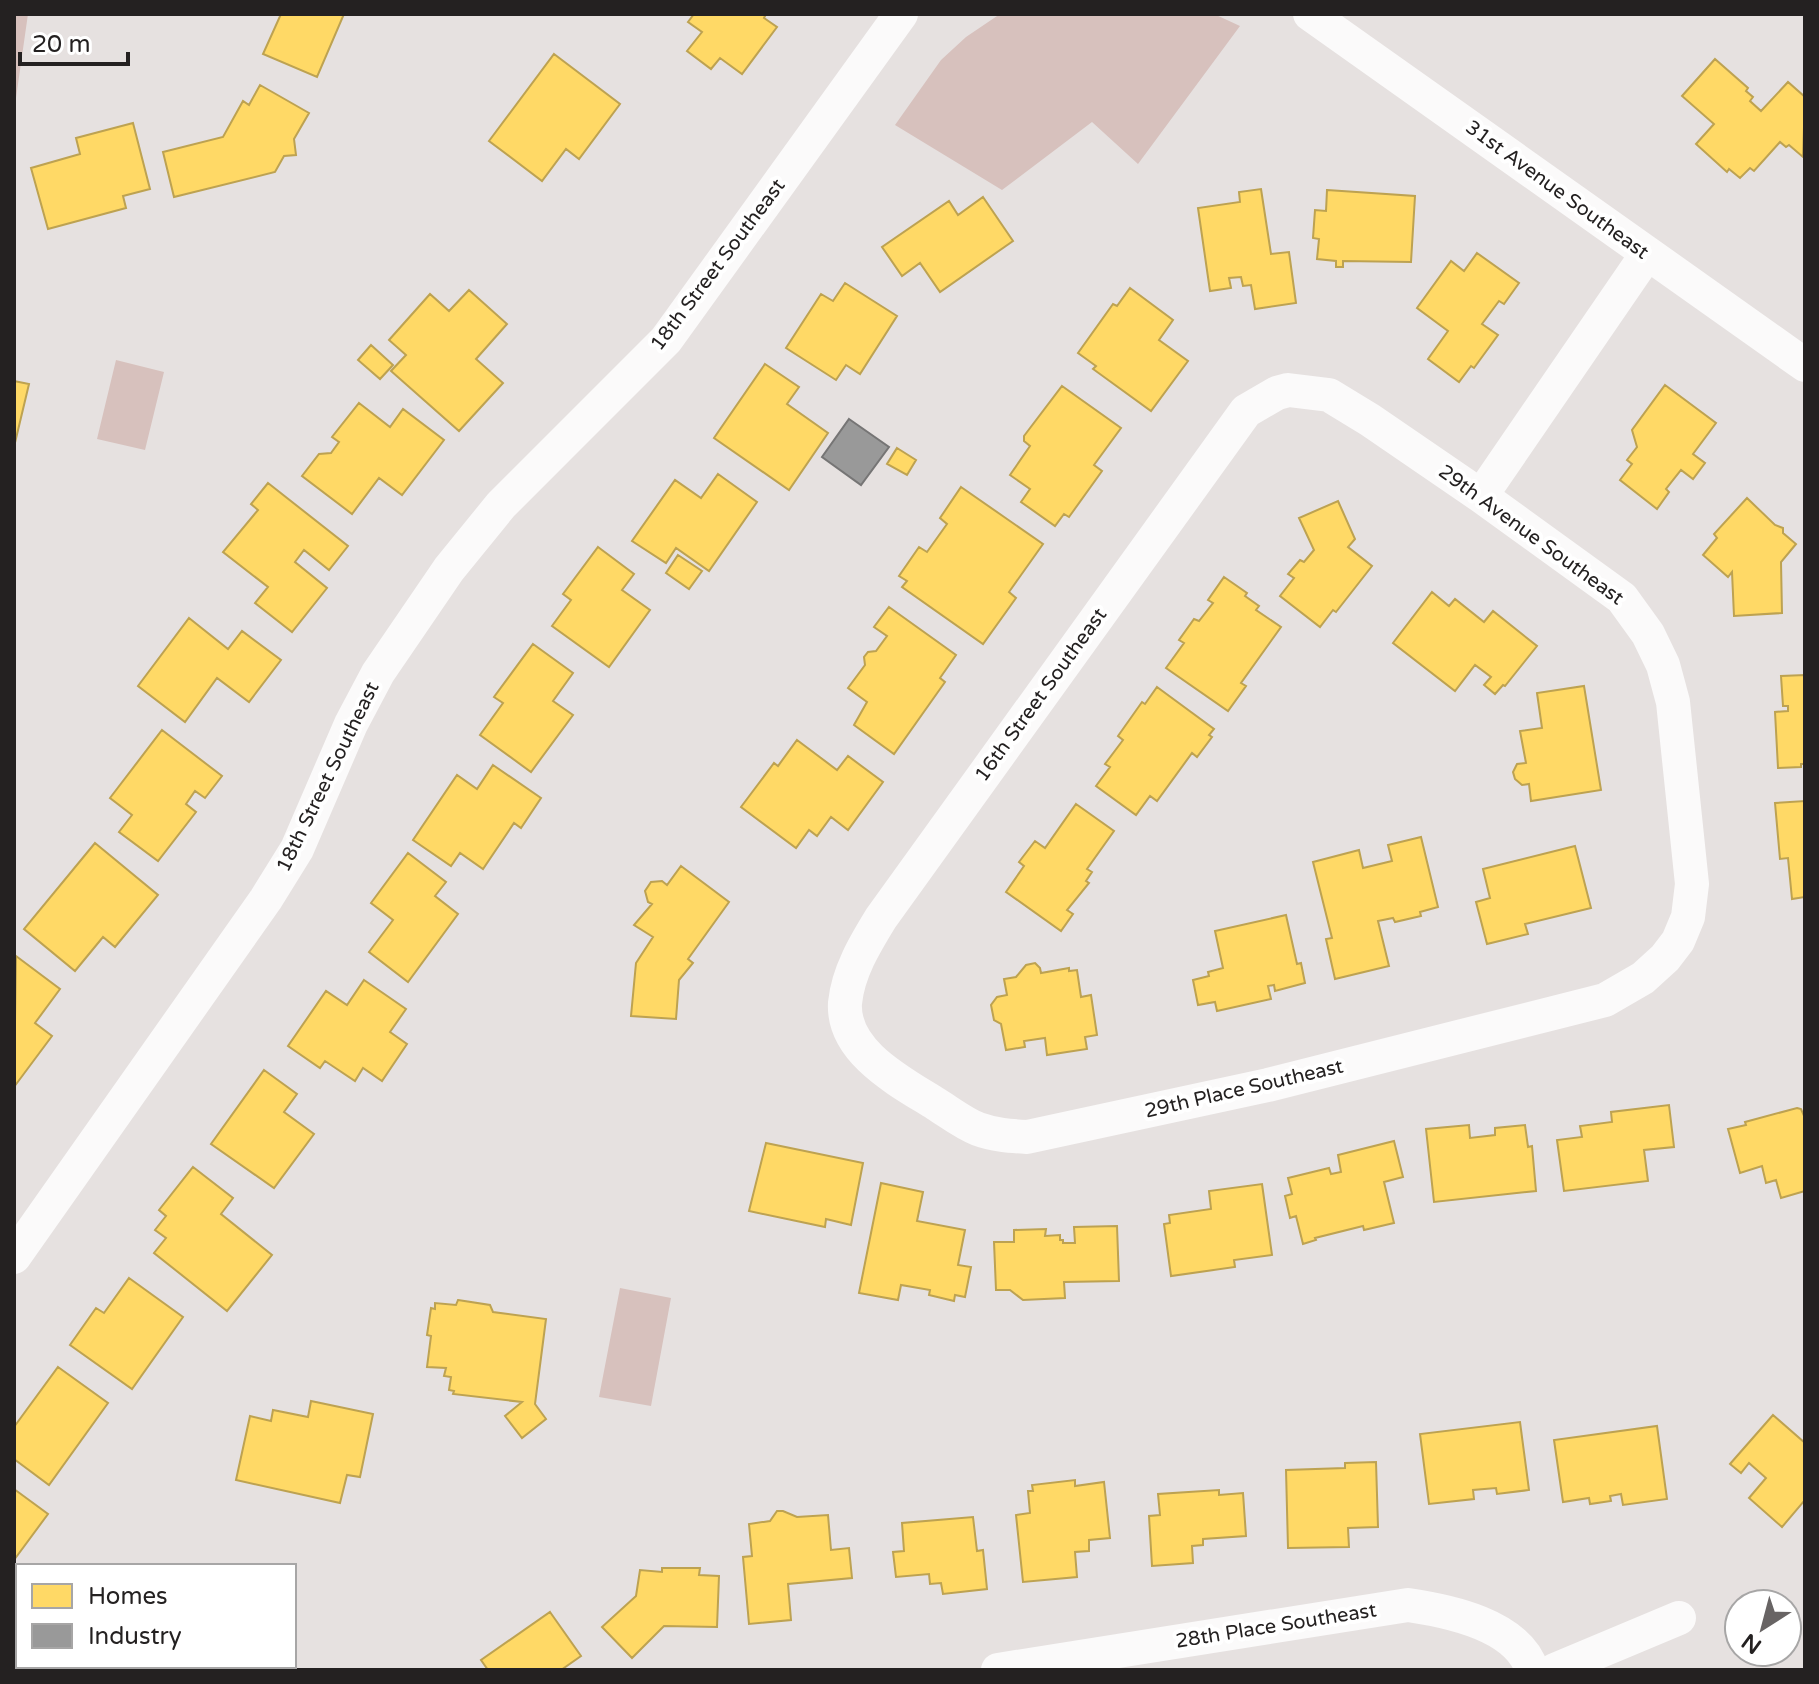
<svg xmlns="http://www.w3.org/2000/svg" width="1819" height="1684" font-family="'Varela Round',sans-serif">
<rect width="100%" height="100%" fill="#e6e1e0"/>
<path fill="#d7c1bd" d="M14,14H28L14,112Z
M1000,14H1214L1240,26L1138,164L1092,122L1002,190L895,125L941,60L966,37Z
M116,360L164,372L145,450L97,439Z
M620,1288L671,1298L651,1406L599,1397Z"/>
<path fill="#ffd966" stroke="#bda251" stroke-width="2" d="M281,14H344L317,77L263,54Z
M694,14H766L764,18L777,27L742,74L720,58L711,69L687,51L702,32L688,22Z
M554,54L620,104L579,159L566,149L542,181L489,141Z
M1715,59L1748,88L1746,91L1753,97L1750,101L1761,111L1788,82L1805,97L1803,157L1789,145L1786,147L1780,142L1754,171L1750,168L1740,178L1729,169L1727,172L1696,144L1714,124L1682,96Z
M260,85L309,113L294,139L296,155L284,156L275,172L174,197L163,152L223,137L243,101L249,105Z
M133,123L150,189L123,196L126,208L48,229L31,168L80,154L76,138Z
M1261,189L1271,254L1289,252L1296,303L1255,309L1251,285L1243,286L1241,277L1229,278L1231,288L1210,291L1198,208L1240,202L1239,192Z
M1327,190L1415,196L1411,262L1343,261V267H1336V261L1317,259L1319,239L1313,238L1315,210L1326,211Z
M983,197L1013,241L940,292L920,263L902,276L882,247L949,201L958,215Z
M1477,253L1519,283L1504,304L1499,301L1482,324L1498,335L1474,368L1471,366L1459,382L1428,359L1448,331L1417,308L1451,261L1464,271Z
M845,283L897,316L860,374L846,365L836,380L786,348L821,294L833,301Z
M1130,288L1173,320L1159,340L1188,361L1151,411L1093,369L1096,366L1078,353L1113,304L1117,306Z
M469,290L507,324L476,359L503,383L459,431L391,371L406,355L389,340L430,294L449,311Z
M371,345L393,365L380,379L358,360Z
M765,364L799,387L787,404L828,433L789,490L714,438Z
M14,381L29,384L14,447Z
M1665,385L1716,423L1693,454L1705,463L1693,479L1681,470L1666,489L1669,492L1657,509L1620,480L1632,464L1627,460L1637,447L1632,430Z
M1062,386L1121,428L1094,465L1102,471L1069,517L1064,514L1055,526L1021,502L1030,489L1010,475L1030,446L1024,441V436Z
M359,403L390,427L403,409L444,440L402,495L379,478L352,514L302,476L319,454L331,453L339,442L332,437Z
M897,448L916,460L907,475L887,464Z
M718,474L757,502L709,571L676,548L666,563L632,541L675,480L701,498Z
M268,483L348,546L329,570L304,550L295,562L327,588L292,632L255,603L268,587L223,552L258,510L251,504Z
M961,487L1043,544L1009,592L1016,598L983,644L902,587L907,581L899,576L919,547L927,552L947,524L940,518Z
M1747,498L1775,525L1783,528V533L1796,544L1781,562L1782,613L1734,616L1732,572L1728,577L1703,555L1717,538L1714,534Z
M1338,501L1355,539L1348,547L1372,566L1336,612L1333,610L1320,627L1280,596L1294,578L1288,574L1300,560L1304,562L1314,550L1299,518Z
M598,547L634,574L622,590L650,610L609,667L552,626L571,600L563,594Z
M678,555L702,571L689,589L666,573Z
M1224,577L1247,593L1245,596L1259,606L1256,610L1281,627L1241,683L1246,686L1228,711L1166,668L1184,643L1179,640L1194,619L1199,621L1213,603L1208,600Z
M1432,592L1449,606L1455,599L1484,622L1493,611L1537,646L1505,686L1503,685L1495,694L1484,685L1491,677L1475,665L1455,691L1393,643Z
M889,607L956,655L940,678L945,682L894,754L854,725L867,702L848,688L865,665L864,657L868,652L876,651L887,636L874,627Z
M189,618L228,649L242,631L281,660L249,702L217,678L185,722L138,686Z
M533,644L573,673L553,701L573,715L531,772L480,735L503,703L494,697Z
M1805,675V764H1801V767L1778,768L1775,712L1788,711V706H1783L1781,676Z
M1584,686L1601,790L1531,801L1529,784L1522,785L1515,779L1513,772L1517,764L1526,763L1520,731L1542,728L1537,693Z
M1157,687L1214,729L1209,735L1212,737L1197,757L1192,753L1157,801L1150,796L1136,815L1096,786L1110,767L1105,764L1123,740L1118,736L1142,702L1145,704Z
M162,730L222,776L205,798L195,791L186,804L196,812L158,861L119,832L132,815L110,798Z
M797,740L837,770L848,756L883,782L848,830L831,817L817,836L809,830L796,848L741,807L774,763L778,766Z
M493,765L541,798L521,828L514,823L483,869L460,853L451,866L413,840L457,775L477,789Z
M1805,801V897L1792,899L1788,858L1780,859L1775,803Z
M1076,804L1114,831L1087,869L1092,872L1086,881L1089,883L1067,910L1073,914L1061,931L1006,892L1024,866L1019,862L1035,841L1045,848Z
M1421,837L1438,907L1420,912L1421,916L1395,922L1393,918L1378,921L1389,966L1335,979L1326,939L1332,938L1313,862L1359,850L1363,868L1392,861L1388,845Z
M95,843L158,895L115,947L103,937L75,971L24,929Z
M1575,846L1591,908L1525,924L1528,934L1487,944L1476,902L1490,898L1483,869Z
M408,853L446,882L435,896L458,914L408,982L369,952L393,920L371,903Z
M681,866L729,902L688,959L693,963L679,980L676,1019L631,1016L636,963L653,937L634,925L652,904L648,902L645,891L651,882L662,881L667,885Z
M1286,915L1297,964L1301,963L1305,983L1275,991L1274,985L1268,986L1271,999L1217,1011L1215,1002L1198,1005L1193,980L1209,976L1208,972L1223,968L1215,931Z
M16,956L60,989L35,1023L52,1036L14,1087Z
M1035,963L1040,968L1041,973L1069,968V971L1077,970L1081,997L1091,995L1097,1035L1085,1037L1087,1049L1047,1055L1045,1038L1024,1041L1025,1047L1006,1050L1001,1024L994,1020L991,1005L997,997L1007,995L1004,979L1016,977L1026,965Z
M364,980L406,1009L390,1032L407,1044L382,1081L363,1068L355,1081L325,1061L320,1068L288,1046L326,991L347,1005Z
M264,1070L297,1094L284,1112L314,1134L274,1188L211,1144Z
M1669,1105L1674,1147L1644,1150L1648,1181L1564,1191L1557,1140L1582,1137L1580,1126L1612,1122L1611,1112Z
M1797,1108L1801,1109L1805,1118V1191L1781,1198L1776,1180L1766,1183L1762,1166L1740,1173L1728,1129L1746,1125L1745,1122Z
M1469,1125L1470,1138L1495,1135V1128L1525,1125L1528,1147L1532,1146L1536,1191L1434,1202L1426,1129Z
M1394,1141L1403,1177L1384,1182L1394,1223L1364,1230L1363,1226L1315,1238L1316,1240L1303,1244L1296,1216L1290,1218L1285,1196L1292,1194L1288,1178L1329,1168L1331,1174L1341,1172L1338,1155Z
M766,1143L863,1163L851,1225L826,1219L825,1227L749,1211Z
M193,1167L233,1198L221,1214L272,1255L227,1311L154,1253L166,1238L155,1230L166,1216L159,1210Z
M881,1183L923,1192L917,1221L965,1230L958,1265L971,1267L965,1297L955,1295L954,1301L929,1295L930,1290L901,1285L898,1300L859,1293Z
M1262,1184L1272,1255L1234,1260L1235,1267L1171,1276L1164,1224L1170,1223L1169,1215L1211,1209L1209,1191Z
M1117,1226L1119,1281L1064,1282L1065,1298L1023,1300L1010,1290H996L994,1242H1014V1230L1046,1229L1045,1236L1060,1235V1240H1063V1243H1075L1074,1227Z
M129,1278L183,1317L132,1389L70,1345L96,1308L104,1313Z
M458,1300L490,1305L493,1312L546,1319L535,1404L546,1419L522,1438L505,1416L522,1402L453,1394L454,1391L449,1390L451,1377L444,1376L446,1368L427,1367L431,1336L427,1335L431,1308L435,1309V1303L456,1305Z
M58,1367L108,1403L49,1485L14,1459V1427Z
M311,1401L373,1414L360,1477L347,1475L340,1503L236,1480L250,1416L271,1421L273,1410L308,1417Z
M1773,1415L1805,1443V1500L1782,1527L1749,1498L1766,1478L1749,1463L1741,1473L1730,1464Z
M1520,1422L1529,1490L1497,1494L1496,1488L1473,1490L1474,1499L1429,1504L1420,1434Z
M1657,1426L1667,1499L1623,1505L1621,1494L1610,1496L1611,1501L1590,1504L1589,1498L1563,1502L1554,1440Z
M1376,1462L1378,1527L1348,1528L1349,1547L1288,1548L1286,1470L1345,1468V1463Z
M1075,1480V1486L1104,1482L1110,1538L1089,1540V1551L1075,1552L1077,1577L1023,1582L1016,1515L1030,1513L1028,1491H1033L1032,1485Z
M14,1489L48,1514L14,1560Z
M1219,1490V1495L1243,1493L1246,1536L1203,1539V1545L1192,1546L1193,1563L1152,1566L1149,1516L1160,1515L1158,1494Z
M777,1511H783L797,1517L828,1515L831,1550L849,1548L852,1578L788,1584L791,1620L749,1624L743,1557L752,1556L749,1524L770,1521Z
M973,1517L977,1551L983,1550L987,1589L943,1594L941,1583L930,1584L929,1574L896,1577L893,1552L904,1551L902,1523Z
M662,1568H700L699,1575L719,1576L717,1627L664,1626L632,1658L602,1627L636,1596L640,1570L662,1572Z
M550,1612L581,1656L561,1670H488L481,1660Z"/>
<path fill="#999" stroke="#767575" stroke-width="2" d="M849,419L889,447L861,485L822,457Z"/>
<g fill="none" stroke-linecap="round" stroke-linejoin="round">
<path stroke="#fbfafa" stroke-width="34" d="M1310,14L1805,365
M1288,390L1329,395L1370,420L1481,496L1622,598L1648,634L1663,665L1673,702L1692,884L1688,917L1678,941L1665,958L1643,978L1605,1000L1268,1085L1027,1137C1010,1136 994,1135 978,1129C963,1123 949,1112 936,1104C901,1082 842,1052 845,1003C848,972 865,944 881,918L1246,411L1277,393Z
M1481,496L1647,254
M14,1257L266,899L297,849L351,724L378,673L449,569L501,505L666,340L901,14
M998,1670L1408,1605C1449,1611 1518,1625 1532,1670
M1555,1670L1679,1618"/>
</g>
<g text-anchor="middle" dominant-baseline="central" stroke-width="8" stroke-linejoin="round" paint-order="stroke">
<g font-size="20" fill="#242121" stroke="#fff">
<text transform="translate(1557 190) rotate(36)">31st Avenue Southeast</text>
<text transform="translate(718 265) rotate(-53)">18th Street Southeast</text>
<text transform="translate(1531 535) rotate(36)">29th Avenue Southeast</text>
<text transform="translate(1041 695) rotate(-54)">16th Street Southeast</text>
<text transform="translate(328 777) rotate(-64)">18th Street Southeast</text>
<text transform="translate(1244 1089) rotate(-13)">29th Place Southeast</text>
<text transform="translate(1276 1626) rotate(-9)">28th Place Southeast</text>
</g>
</g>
<rect width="1819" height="1684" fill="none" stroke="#242121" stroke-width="32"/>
<rect x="16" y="1564" width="280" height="104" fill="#ffffff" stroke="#a7a6a6" stroke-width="2"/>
<rect x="32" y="1584" width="40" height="24" fill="#ffd966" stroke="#a7a6a6" stroke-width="2"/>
<text x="88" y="1604" font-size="24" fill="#242121">Homes</text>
<rect x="32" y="1624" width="40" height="24" fill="#999999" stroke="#a7a6a6" stroke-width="2"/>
<text x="88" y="1644" font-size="24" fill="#242121">Industry</text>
<g transform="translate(1763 1628) rotate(216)"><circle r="38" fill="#ffffff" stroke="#a7a6a6" stroke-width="2"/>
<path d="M0-6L14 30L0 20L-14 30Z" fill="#686464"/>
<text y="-12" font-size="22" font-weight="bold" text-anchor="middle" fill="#242121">N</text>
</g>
<path d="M20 52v12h108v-12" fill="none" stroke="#242121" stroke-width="4"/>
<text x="32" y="52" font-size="24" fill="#242121" stroke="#ffffff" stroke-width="6" paint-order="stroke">20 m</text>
</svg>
